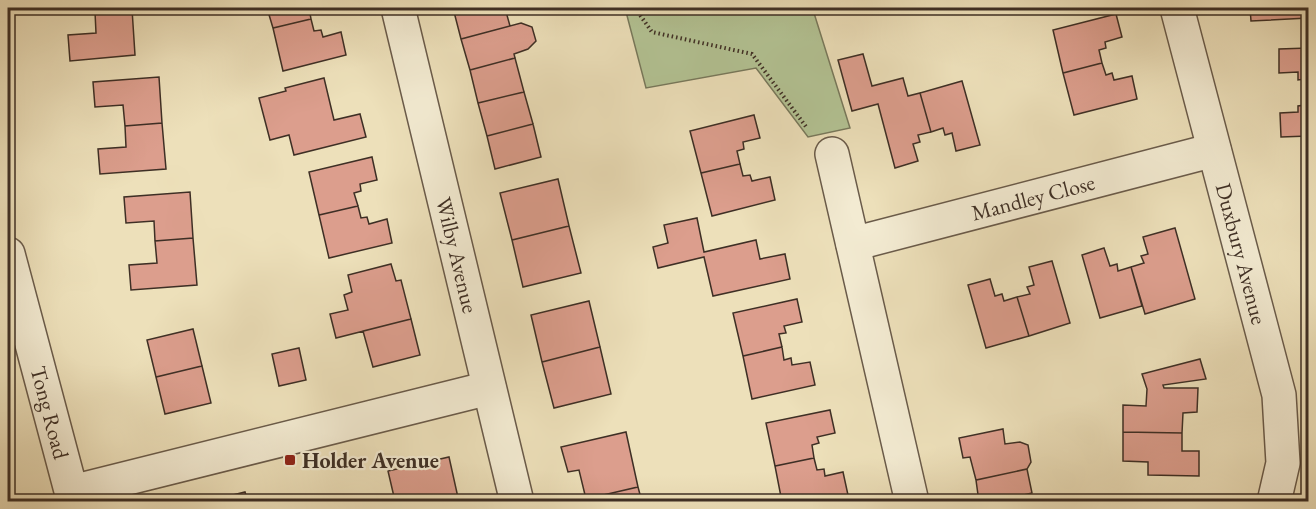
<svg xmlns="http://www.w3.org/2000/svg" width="1316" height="509" font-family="'EB Garamond',serif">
<rect width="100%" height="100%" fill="#ede0ba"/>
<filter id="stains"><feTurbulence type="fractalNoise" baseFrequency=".00333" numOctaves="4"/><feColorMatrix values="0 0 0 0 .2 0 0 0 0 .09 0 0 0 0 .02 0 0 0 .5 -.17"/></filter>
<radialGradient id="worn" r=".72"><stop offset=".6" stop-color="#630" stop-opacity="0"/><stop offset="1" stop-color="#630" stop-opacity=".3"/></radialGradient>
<path fill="#b3c394" stroke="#78795c" stroke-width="1.5" d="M625,8H802L814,13L850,128L808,137L756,68L646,88Z"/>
<path fill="#dc9e8d" stroke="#3e2f25" stroke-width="1.5" d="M94,8H132V9L95,12Z
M267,8H309L311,19L273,28Z
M453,8H505L510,26L461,39Z
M1250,8H1308V18L1251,21Z
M132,9L135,55L70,61L68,35L96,33L95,12Z
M1116,14L1122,37L1105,42L1106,48L1099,50L1102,63L1063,73L1053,30Z
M311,19L314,31L321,30L323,37L341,32L346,55L283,71L273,28Z
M521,23L532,27L536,41L528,49L514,54L515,58L470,70L461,39Z
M1308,48V93H1305V79L1298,80V72L1279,73V49Z
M863,54L872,86L903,78L908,96L920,93L931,132L918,135L920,142L913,144L918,161L895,168L878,104L852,111L838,60Z
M515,58L524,92L478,103L470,70Z
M1102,63L1106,75L1112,73L1114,80L1132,76L1137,99L1074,115L1063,73Z
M159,77L162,123L125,126L123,105L95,107L93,82Z
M324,78L334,120L360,114L366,137L294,155L289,135L270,140L259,98L286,91L285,88Z
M962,81L980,145L956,151L952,133L945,135L943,128L931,132L920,93Z
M524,92L533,124L487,136L478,103Z
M1305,93H1308V136L1281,137L1280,113L1298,112V106L1305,105Z
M754,115L760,138L743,142L744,149L737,151L740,164L701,173L690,131Z
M162,123L166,169L100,174L98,149L126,147L125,126Z
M533,124L541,157L495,169L487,136Z
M372,157L377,180L360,184L361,191L354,193L358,206L319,215L309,172Z
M740,164L743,176L750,175L752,181L770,177L775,200L712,216L701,173Z
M558,179L569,226L512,240L500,193Z
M190,192L193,238L155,241L154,221L126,223L124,197Z
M358,206L361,218L367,217L369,224L387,219L392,243L329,258L319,215Z
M697,218L704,252L756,240L760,259L785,254L790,279L713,296L704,257L658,268L653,247L668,243L664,225Z
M569,226L581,273L523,287L512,240Z
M1175,228L1195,299L1145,314L1131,267L1144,263L1141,256L1148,254L1143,237Z
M193,238L197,285L131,290L129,265L157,263L155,241Z
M1104,248L1110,266L1117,264L1118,271L1131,267L1142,306L1100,318L1082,255Z
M1052,261L1070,323L1029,336L1017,297L1030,294L1027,287L1034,285L1029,267Z
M391,264L396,281L401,280L411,319L336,338L330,314L348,310L344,295L352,292L348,275Z
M990,279L995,296L1002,294L1004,301L1017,297L1029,336L986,348L968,285Z
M797,299L802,322L784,326L786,333L779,334L782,347L743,356L733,313Z
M589,301L600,347L542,362L531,315Z
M411,319L420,355L373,367L363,331Z
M193,329L202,366L156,377L147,340Z
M600,347L611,394L554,408L542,362Z
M782,347L784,360L791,358L792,365L810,362L815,385L752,399L743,356Z
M299,348L306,380L279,386L272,354Z
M1200,359L1206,379L1163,385L1164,388H1198L1197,412L1183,413L1182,433L1123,432V405L1146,406L1147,389L1142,374Z
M202,366L211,403L165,414L156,377Z
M830,410L835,433L817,437L819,443L812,445L814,458L775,466L766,423Z
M1003,429L1005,444L1020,442L1028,445L1031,462L1027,469L976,480L970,457L963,458L959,438Z
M626,432L638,487L586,499L579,470L568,472L561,447Z
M1123,432L1182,433V451H1199V476L1148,475V462L1123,461Z
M449,457L459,502H408V498L395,501L388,471Z
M814,458L817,470L824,469L825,476L843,472L848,495L820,502H782L775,466Z
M1027,469L1032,493L1019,496L1020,502H979L976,480Z
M638,487L642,502H586V499Z
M245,492L248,502H205Z"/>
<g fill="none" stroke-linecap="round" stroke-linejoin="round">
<g stroke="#6a5b4a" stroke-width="36">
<g id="minor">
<path id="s1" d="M398,8L517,502"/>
<path id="s2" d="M1177,8L1279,395L1283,463L1274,502"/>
<path d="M832,154L912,502"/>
<path id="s3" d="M853,244L1214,150"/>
<path d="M72,492L489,388"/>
</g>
</g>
<g stroke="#6a5b4a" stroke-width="36">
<g id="tertiary">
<path id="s4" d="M8,254L74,502"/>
</g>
</g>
<path stroke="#3e2f25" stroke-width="4" stroke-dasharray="1.5 3" stroke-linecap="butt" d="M635,8L652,32L752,54L807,128"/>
<use href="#minor" stroke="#f3ebd2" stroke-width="33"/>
<use href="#tertiary" stroke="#f3ebd2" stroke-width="33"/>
</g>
<rect fill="#8f2418" stroke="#f3ebd2" stroke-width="2" x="284" y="454" width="12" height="12" rx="3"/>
<g text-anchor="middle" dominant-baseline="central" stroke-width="4.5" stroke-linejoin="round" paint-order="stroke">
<g font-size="22" fill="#3e2f25" stroke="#f3ebd2">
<text stroke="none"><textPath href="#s3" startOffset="186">Mandley Close</textPath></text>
<text stroke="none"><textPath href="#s2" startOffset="254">Duxbury Avenue</textPath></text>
<text stroke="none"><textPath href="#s1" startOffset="254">Wilby Avenue</textPath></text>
<text stroke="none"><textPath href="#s4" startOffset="164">Tong Road</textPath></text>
</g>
<g font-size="22" font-weight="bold" fill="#3e2f25" stroke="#f3ebd2" text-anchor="start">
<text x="302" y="460">Holder Avenue</text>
</g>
</g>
<rect width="1316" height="509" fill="none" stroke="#ede0ba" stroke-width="30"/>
<rect x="9" y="9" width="1298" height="491" fill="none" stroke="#3e2f25" stroke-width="3"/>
<rect x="15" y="15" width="1286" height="479" fill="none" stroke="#3e2f25" stroke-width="1.5"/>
<rect width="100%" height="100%" filter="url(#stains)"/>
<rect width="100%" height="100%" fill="url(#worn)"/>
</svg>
